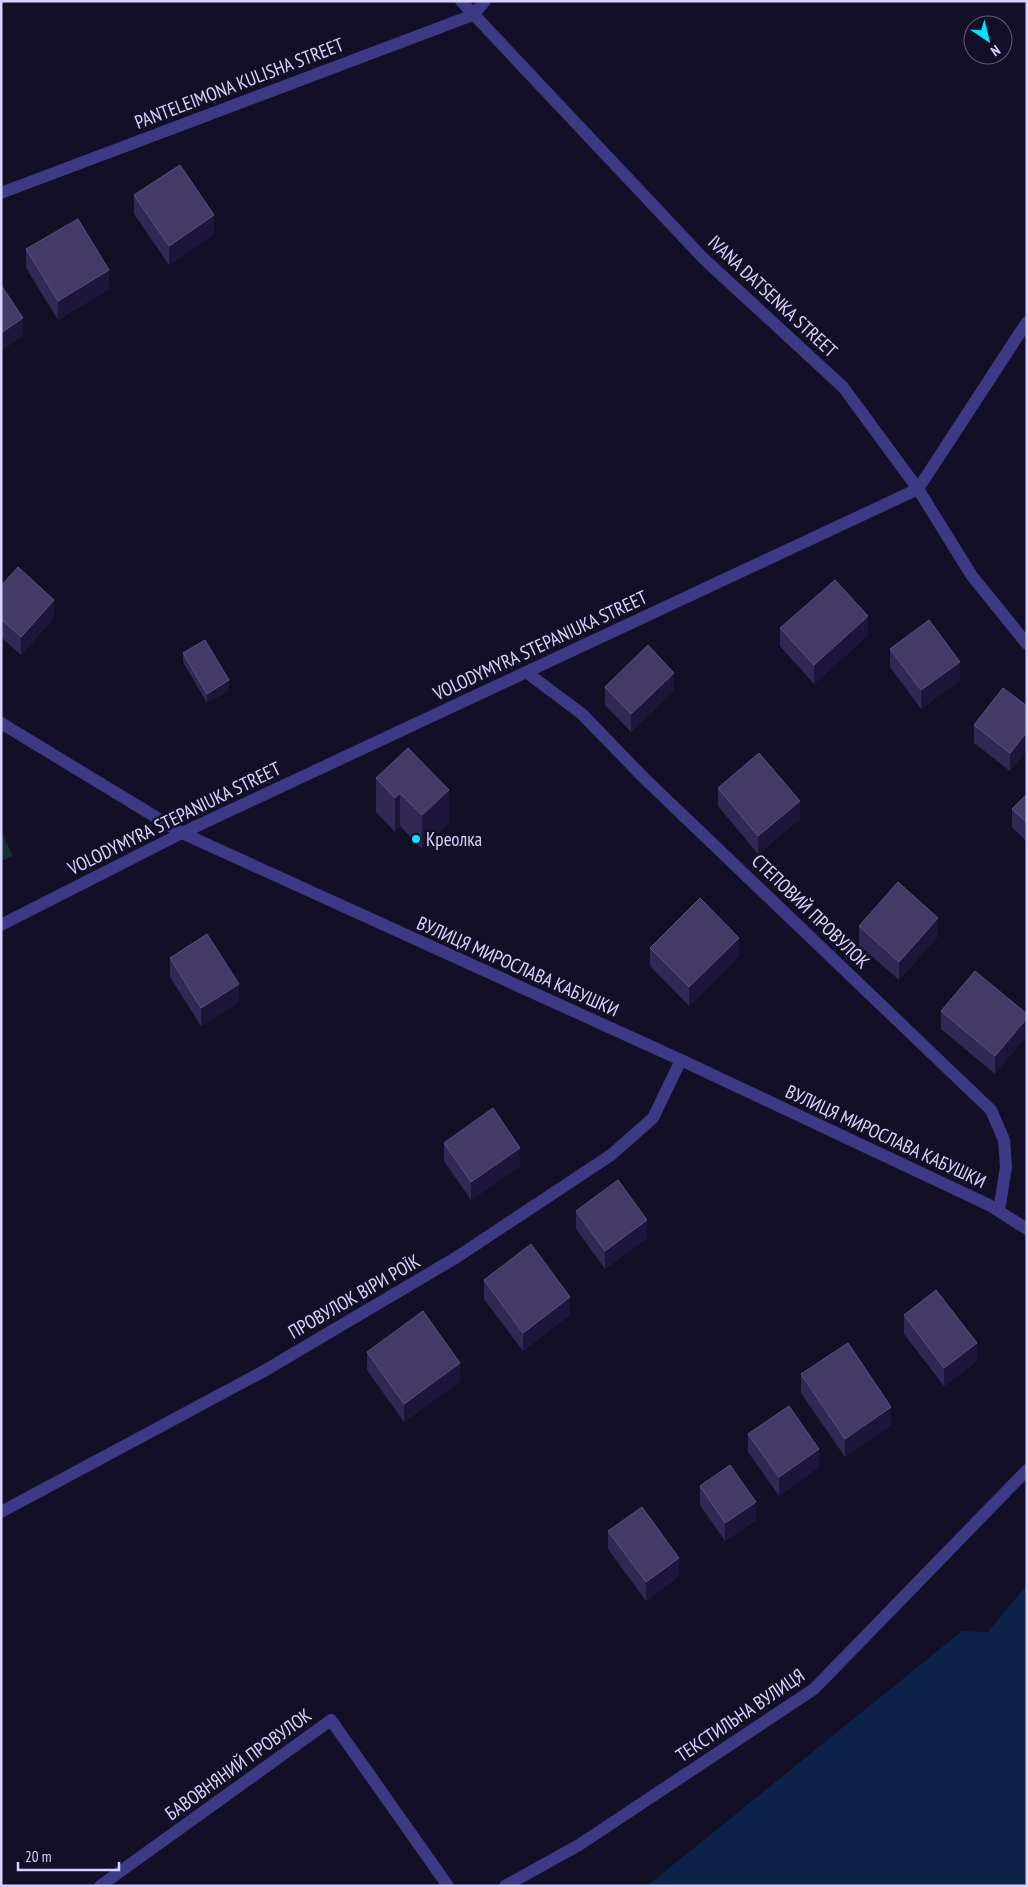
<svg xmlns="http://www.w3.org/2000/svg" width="1028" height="1887" font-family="'PT Sans Narrow',sans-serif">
<rect width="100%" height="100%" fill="#130f26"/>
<path fill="#12302f" d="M1,831L13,856L1,861Z"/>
<path fill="#0c2248" d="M1027,1585V1886H647L962,1631L988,1632Z"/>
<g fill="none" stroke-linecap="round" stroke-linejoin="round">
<path stroke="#3d3a85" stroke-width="12" d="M461,1L704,259L843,387L918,489L972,576L1027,644
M1,193L473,15L485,1
M526,672L582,714L645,779L991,1110L1004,1140L1006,1167L999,1211
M182,833L918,489L1027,322
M1,1512L264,1371L457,1257L611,1155L653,1118L681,1060
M100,1886L331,1720L448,1886
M505,1886L579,1845L814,1689L1027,1470"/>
<path stroke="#3d3a85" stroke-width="12" d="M1,723L182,833L681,1060L989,1205L1027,1229
M1,925L182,833"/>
</g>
<path fill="#312854" d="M134,195L214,234L169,265L134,214Z
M26,249L109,289L58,320L26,268Z
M1,586L54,618L21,655L1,637Z
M780,628L868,635L814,684L780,646Z
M890,649L960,680L921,709L890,667Z
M183,653L229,690L207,703L183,662Z
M605,687L674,691L631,732L605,705Z
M1027,706V750L1010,771L974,743V725Z
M376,778L449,823L422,849L400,826L395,832L376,812Z
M718,788L800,819L758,854L718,806Z
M1027,794V842L1012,827V809Z
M859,926L938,936L899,980L859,945Z
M650,948L739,956L689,1006L650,966Z
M170,958L239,1002L201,1026L170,977Z
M941,1011L1027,1014L995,1074L941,1029Z
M444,1143L520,1166L471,1200L444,1161Z
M576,1211L647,1238L605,1269L576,1229Z
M484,1280L570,1315L523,1351L484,1299Z
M904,1315L977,1361L944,1386L904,1334Z
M367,1352L460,1381L404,1422L367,1370Z
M801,1374L891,1425L845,1457L801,1393Z
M748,1434L819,1467L779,1496L748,1452Z
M700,1486L756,1520L725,1541L700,1505Z
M608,1531L679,1576L646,1601L608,1549Z"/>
<path fill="#1d163a" d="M214,215V234L169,265V246Z
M109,270V289L58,320V301Z
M23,318V336L1,351V333Z
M54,600V618L21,655V637Z
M868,616V635L814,684V665Z
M960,662V680L921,709V690Z
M674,673V691L631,732V714Z
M229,680V690L207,703V694Z
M1027,732V750L1010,771V753Z
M449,790V823L422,849V815Z
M400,793V826L395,832V798Z
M800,801V819L758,854V836Z
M938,918V936L899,980V962Z
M739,938V956L689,1006V987Z
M239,984V1002L201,1026V1008Z
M1027,1018V1036L995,1074V1056Z
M520,1148V1166L471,1200V1182Z
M647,1220V1238L605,1269V1251Z
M570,1297V1315L523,1351V1333Z
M977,1343V1361L944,1386V1368Z
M460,1363V1381L404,1422V1404Z
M891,1407V1425L845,1457V1439Z
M819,1449V1467L779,1496V1477Z
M756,1502V1520L725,1541V1523Z
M679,1558V1576L646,1601V1582Z"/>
<path fill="#433a66" stroke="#5a527e" d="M180,165L214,215L169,246L134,195Z
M78,219L109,270L58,301L26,249Z
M1,285L23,318L1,333Z
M18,567L54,600L21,637L1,619V586Z
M835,580L868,616L814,665L780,628Z
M929,620L960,662L921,690L890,649Z
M205,640L229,680L207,694L183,653Z
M648,645L674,673L631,714L605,687Z
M1003,688L1027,706V732L1010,753L974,725Z
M408,748L449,790L422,815L400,793L395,798L376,778Z
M759,753L800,801L758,836L718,788Z
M1027,794V823L1012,809Z
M898,882L938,918L899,962L859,926Z
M700,898L739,938L689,987L650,948Z
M207,934L239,984L201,1008L170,958Z
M975,971L1027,1014V1018L995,1056L941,1011Z
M493,1108L520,1148L471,1182L444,1143Z
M618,1180L647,1220L605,1251L576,1211Z
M531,1244L570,1297L523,1333L484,1280Z
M936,1290L977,1343L944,1368L904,1315Z
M423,1311L460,1363L404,1404L367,1352Z
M848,1343L891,1407L845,1439L801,1374Z
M789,1406L819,1449L779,1477L748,1434Z
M730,1465L756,1502L725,1523L700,1486Z
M642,1507L679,1558L646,1582L608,1531Z"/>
<circle fill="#00e5ff" stroke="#130f26" stroke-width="2" cx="416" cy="839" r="5"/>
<g text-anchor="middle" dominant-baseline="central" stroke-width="5" stroke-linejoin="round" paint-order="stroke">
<g font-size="19" fill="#d9d4ff" stroke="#130f26">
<text transform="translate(239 83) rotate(-21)">PANTELEIMONA KULISHA STREET</text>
<text transform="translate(773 296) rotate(43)">IVANA DATSENKA STREET</text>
<text transform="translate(540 645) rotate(-25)">VOLODYMYRA STEPANIUKA STREET</text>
<text transform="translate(174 818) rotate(-26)">VOLODYMYRA STEPANIUKA STREET</text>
<text transform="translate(811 911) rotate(44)">СТЕПОВИЙ ПРОВУЛОК</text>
<text transform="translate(518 966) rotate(24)">ВУЛИЦЯ МИРОСЛАВА КАБУШКИ</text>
<text transform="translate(886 1136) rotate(25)">ВУЛИЦЯ МИРОСЛАВА КАБУШКИ</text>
<text transform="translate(354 1296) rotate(-30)">ПРОВУЛОК ВІРИ РОЇК</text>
<text transform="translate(740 1715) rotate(-34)">ТЕКСТИЛЬНА ВУЛИЦЯ</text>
<text transform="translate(238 1764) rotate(-36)">БАВОВНЯНИЙ ПРОВУЛОК</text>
</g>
<g font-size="19" fill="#d9d4ff" stroke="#130f26" text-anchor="start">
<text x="426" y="839">Креолка</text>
</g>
</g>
<rect width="1028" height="1887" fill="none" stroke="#d9d4ff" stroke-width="5"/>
<g transform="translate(988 40) rotate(145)"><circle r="24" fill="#130f26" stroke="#625e7d"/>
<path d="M0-4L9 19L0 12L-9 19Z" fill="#00e5ff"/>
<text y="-8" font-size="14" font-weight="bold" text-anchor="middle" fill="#d9d4ff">N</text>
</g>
<path d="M18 1862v8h101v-8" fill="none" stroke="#d9d4ff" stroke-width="2.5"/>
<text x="25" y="1862" font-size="15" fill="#d9d4ff" stroke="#130f26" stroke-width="4" paint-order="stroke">20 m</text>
</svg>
